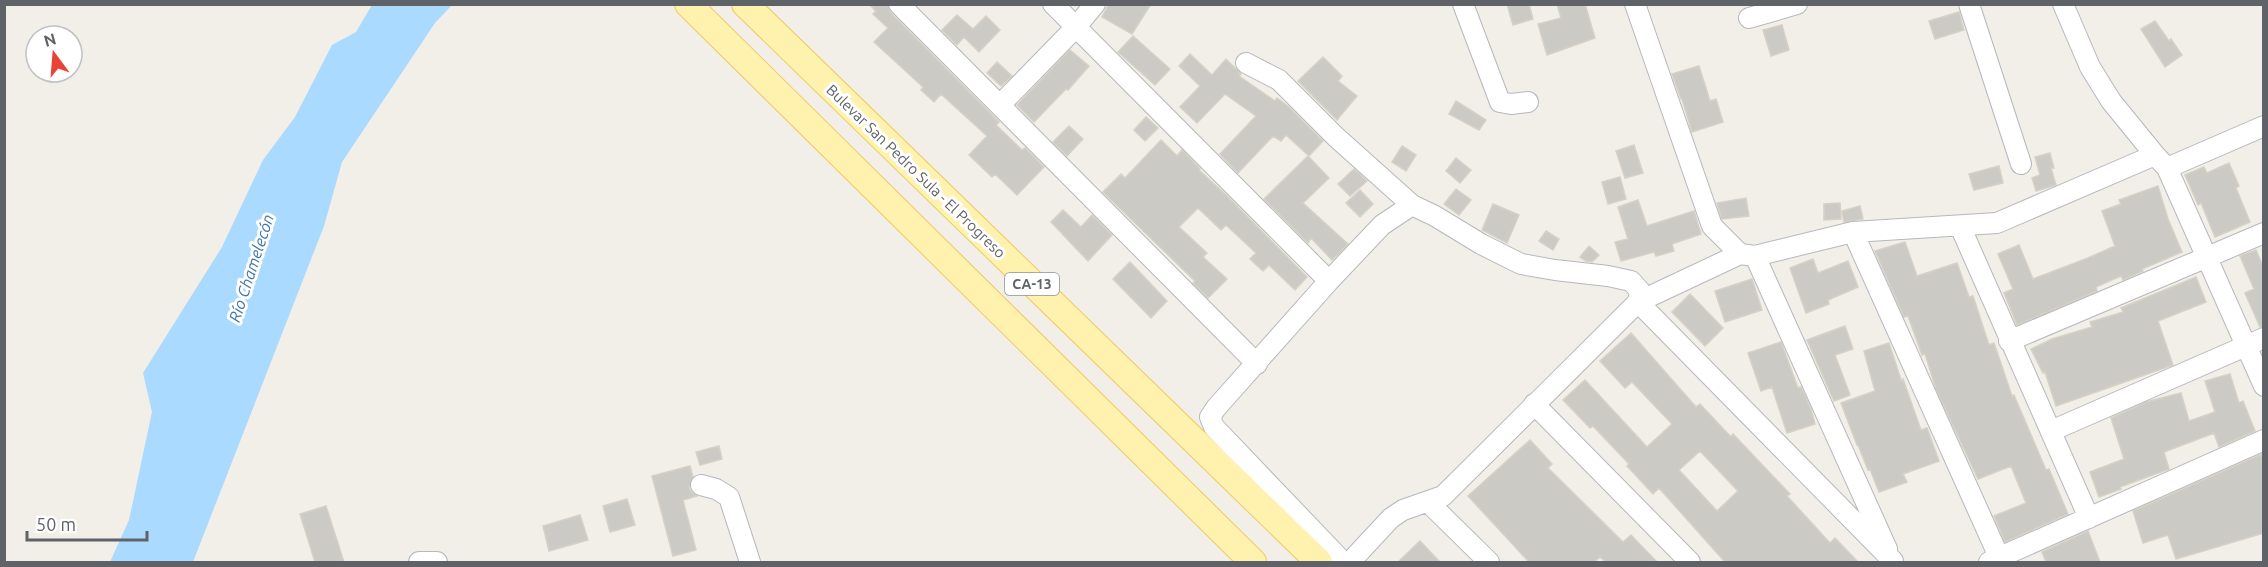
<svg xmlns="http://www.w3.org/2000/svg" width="2268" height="567" font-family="Ubuntu,sans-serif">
<rect width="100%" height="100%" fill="#f1efe8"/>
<path fill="#aadaff" d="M372,5H452L435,23L342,162L324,226L193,562H110L129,520L152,412L143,373L222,247L263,160L295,117L332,45L356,32Z"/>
<path fill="#cccac5" stroke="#d6d1c6" stroke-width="1.5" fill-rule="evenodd" d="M869,4H887L890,12L999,122L996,125L1022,150L1025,148L1044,167L1017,195L995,174L992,177L969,155L987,136L941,94L934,102L921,90L923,87L874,42L888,28L873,14L876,11Z
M1109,4H1151L1132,34L1102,17Z
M1507,4H1529L1533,19L1513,25Z
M1557,4H1585L1595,38L1547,55L1538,24L1561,18Z
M1959,12L1964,30L1935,39L1929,21Z
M957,15L973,29L986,16L1000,30L979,52L964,37L957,45L942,30Z
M2155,21L2169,41L2171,39L2182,55L2165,67L2141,29Z
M1782,25L1789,50L1771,56L1763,30Z
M1133,36L1170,69L1155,85L1118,52Z
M1070,50L1089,66L1068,90L1066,89L1034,122L1017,105Z
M1190,54L1212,75L1226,59L1241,74L1239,76L1275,101L1277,98L1289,107L1323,141L1309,156L1286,135L1281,141L1273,136L1238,173L1220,154L1256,116L1225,94L1197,123L1180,107L1200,86L1179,66Z
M1323,57L1342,76L1338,81L1357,96L1337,120L1298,81Z
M997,62L1012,76L1001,86L987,73Z
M1699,66L1710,101L1716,99L1723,122L1692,132L1682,99H1681L1672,74Z
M1456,101L1486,120L1479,130L1449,114Z
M1146,117L1158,128L1145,141L1134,130Z
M1069,126L1083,139L1067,156L1053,142Z
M1161,140L1177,156L1182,150L1200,169L1199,170L1226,195L1307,277L1295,290L1269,265L1263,271L1250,259L1256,253L1226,225L1221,230L1198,208L1179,227L1207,253L1203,257L1227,279L1208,298L1193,283L1195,281L1103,192L1121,174L1125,178Z
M1634,145L1643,173L1625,178L1616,151Z
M1402,146L1416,155L1406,171L1392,162Z
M2050,153L2054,168H2051L2056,185L2036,191L2032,178L2040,175L2035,157Z
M1308,156L1329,178L1303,203L1348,244L1332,260L1311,238L1308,243L1264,199Z
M1456,158L1471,170L1460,183L1446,171Z
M2229,163L2239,186L2236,188L2250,222L2215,237L2201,203L2198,205L2185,175L2204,167L2207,173Z
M1999,166L2003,183L1974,190L1969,174Z
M1354,169L1367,181L1350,196L1338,184Z
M1620,177L1626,199L1608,204L1602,182Z
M2158,186L2168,219L2182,252L2142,269L2143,271L2123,280L2121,276L2096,287L2097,291L2017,325L2004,293L2013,289L1998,254L2019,245L2033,279L2088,258L2115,246L2102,211L2121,204L2119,200Z
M1456,189L1471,200L1459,215L1444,204Z
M1360,190L1373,204L1360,217L1346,203Z
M1746,198L1749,216L1722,219L1717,203Z
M1638,200L1647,226L1694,211L1701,234L1672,244L1674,251L1656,256L1654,252L1621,261L1615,242L1628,239L1618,207Z
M1840,203L1841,219L1824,220V204Z
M1493,204L1519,215L1507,243L1482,230Z
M1860,206L1863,219L1844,222L1842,211Z
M1063,210L1081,227L1092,215L1112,235L1088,261L1051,222Z
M1546,231L1559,239L1553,250L1539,241Z
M1905,242L1917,276L1957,263L1969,297L1973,296L1989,345L1994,343L2012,396L2014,395L2046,470L2049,469L2068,514L2005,542L1994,516L2026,503L2011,466L1978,479L1936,389L1925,354L1922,355L1908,316L1904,317L1875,251Z
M1589,246L1599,255L1592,262L1586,261L1580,257Z
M2256,250L2264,269V326L2260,327L2245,293L2254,289L2240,256Z
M1813,259L1818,273L1848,261L1858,287L1828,300L1829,304L1806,313L1790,268Z
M1130,262L1167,301L1151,318L1113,279Z
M2196,277L2206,302L2158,321L2173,365L2056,406L2045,372L2043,373L2031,349L2052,339L2092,327L2090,322L2123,312L2121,308Z
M1752,279L1762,310L1725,322L1715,291Z
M1690,294L1723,328L1705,346L1672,312Z
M1845,326L1853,349L1835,355L1850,395L1834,401L1807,340Z
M1631,333L1696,407L1700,404L1731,437L1733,434L1790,494L1787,496L1830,543L1835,538L1858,562H1725L1659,488L1653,494L1627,466L1629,464L1593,426L1590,428L1563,400L1585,380L1647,447L1672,424L1632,382L1625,388L1600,361ZM1700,451L1738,491L1717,511L1679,470Z
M1781,342L1798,388L1801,387L1811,409L1815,424L1787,433L1772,387L1761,391L1748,353Z
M1889,343L1901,380L1903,379L1921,430L1927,428L1939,461L1903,474L1907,482L1879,492L1870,469L1868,470L1858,445H1857L1841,403L1875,391L1864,351Z
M2230,374L2239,403L2243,401L2255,431L2219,447L2214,433L2164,452L2169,469L2120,487L2121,489L2099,497L2090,472L2124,459L2111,418L2146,402L2181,393L2189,421L2215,412L2205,381Z
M1530,440L1552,464L1548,468L1623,542L1631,535L1657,562H1606L1600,557L1594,562H1529L1468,496Z
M719,446L722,459L700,465L696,452Z
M2262,454L2264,533L2176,559L2168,535L2143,543L2133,511Z
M690,466L693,477L689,488L692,493L697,496L683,500L696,550L673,556L652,476Z
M627,499L635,525L610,532L603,506Z
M326,506L344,562H315L300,514Z
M580,515L588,540L549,551L543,526Z
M2088,531L2100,562H2046L2042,552Z
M1420,541L1440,562H1398Z"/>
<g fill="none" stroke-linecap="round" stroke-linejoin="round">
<g stroke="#b5b8bc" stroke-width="22">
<path id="minor" d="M899,4L1257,364
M1053,4L1329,281
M1463,4L1500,102L1511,104L1528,102
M1635,4L1712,226L1740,254
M1969,4L2021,164
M2063,4L2090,67L2111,101L2155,155
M1749,18L1797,4
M1246,63L1279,80L1336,137L1412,205L1435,216L1481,244L1521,264L1555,270L1608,276L1631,281L1640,291L1638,302L1893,561
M1000,105L1076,27L1095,4
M2167,168L2264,126
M1960,226L2089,518
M1853,232L1999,557
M1755,256L1887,549
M2009,341L2264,233
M1534,404L1690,562
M2051,431L2264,338
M701,485L716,489L729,497L750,562
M1428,502L1489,562
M419,562H437
M1343,562L1214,427L1210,417L1216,408L1329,281L1382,225L1412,205
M1350,562L1391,518L1403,510L1443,496L1638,302L1740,254L1755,256L1853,232L1997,223L2155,155L2167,168L2264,386
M1989,562L2264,440"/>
</g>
<g stroke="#f2c960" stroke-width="28">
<path id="major" d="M688,4L1253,562
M745,4L1319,562"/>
</g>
<use href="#minor" stroke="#fff" stroke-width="20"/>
<use href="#major" stroke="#fff2af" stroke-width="26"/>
</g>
<g text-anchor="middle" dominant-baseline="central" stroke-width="6" stroke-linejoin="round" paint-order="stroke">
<rect fill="#fff" stroke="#8f9295" stroke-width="1.5" x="1005" y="273" width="54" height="22" rx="4.5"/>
<g font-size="14" font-weight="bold" fill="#5f6368">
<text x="1032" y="284">CA-13</text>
</g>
<g font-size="15" fill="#5f6368" stroke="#fff">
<text transform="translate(916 171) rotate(44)">Bulevar San Pedro Sula - El Progreso</text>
</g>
<g font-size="16" font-style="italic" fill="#4174aa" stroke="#fff">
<text transform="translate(251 268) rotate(-72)">Río Chamelecón</text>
</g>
</g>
<rect width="2268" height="567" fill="none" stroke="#5f6368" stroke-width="12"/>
<g transform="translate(54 54) rotate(344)"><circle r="28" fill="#ffffff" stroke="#bfc1c3" stroke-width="1.5"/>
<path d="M0-4.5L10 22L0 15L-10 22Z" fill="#ea4335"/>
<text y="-9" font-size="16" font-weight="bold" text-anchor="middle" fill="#5f6368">N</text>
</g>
<path d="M27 531v9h120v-9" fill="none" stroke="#5f6368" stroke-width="3"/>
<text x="36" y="531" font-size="18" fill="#5f6368" stroke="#ffffff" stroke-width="4.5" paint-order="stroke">50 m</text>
</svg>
